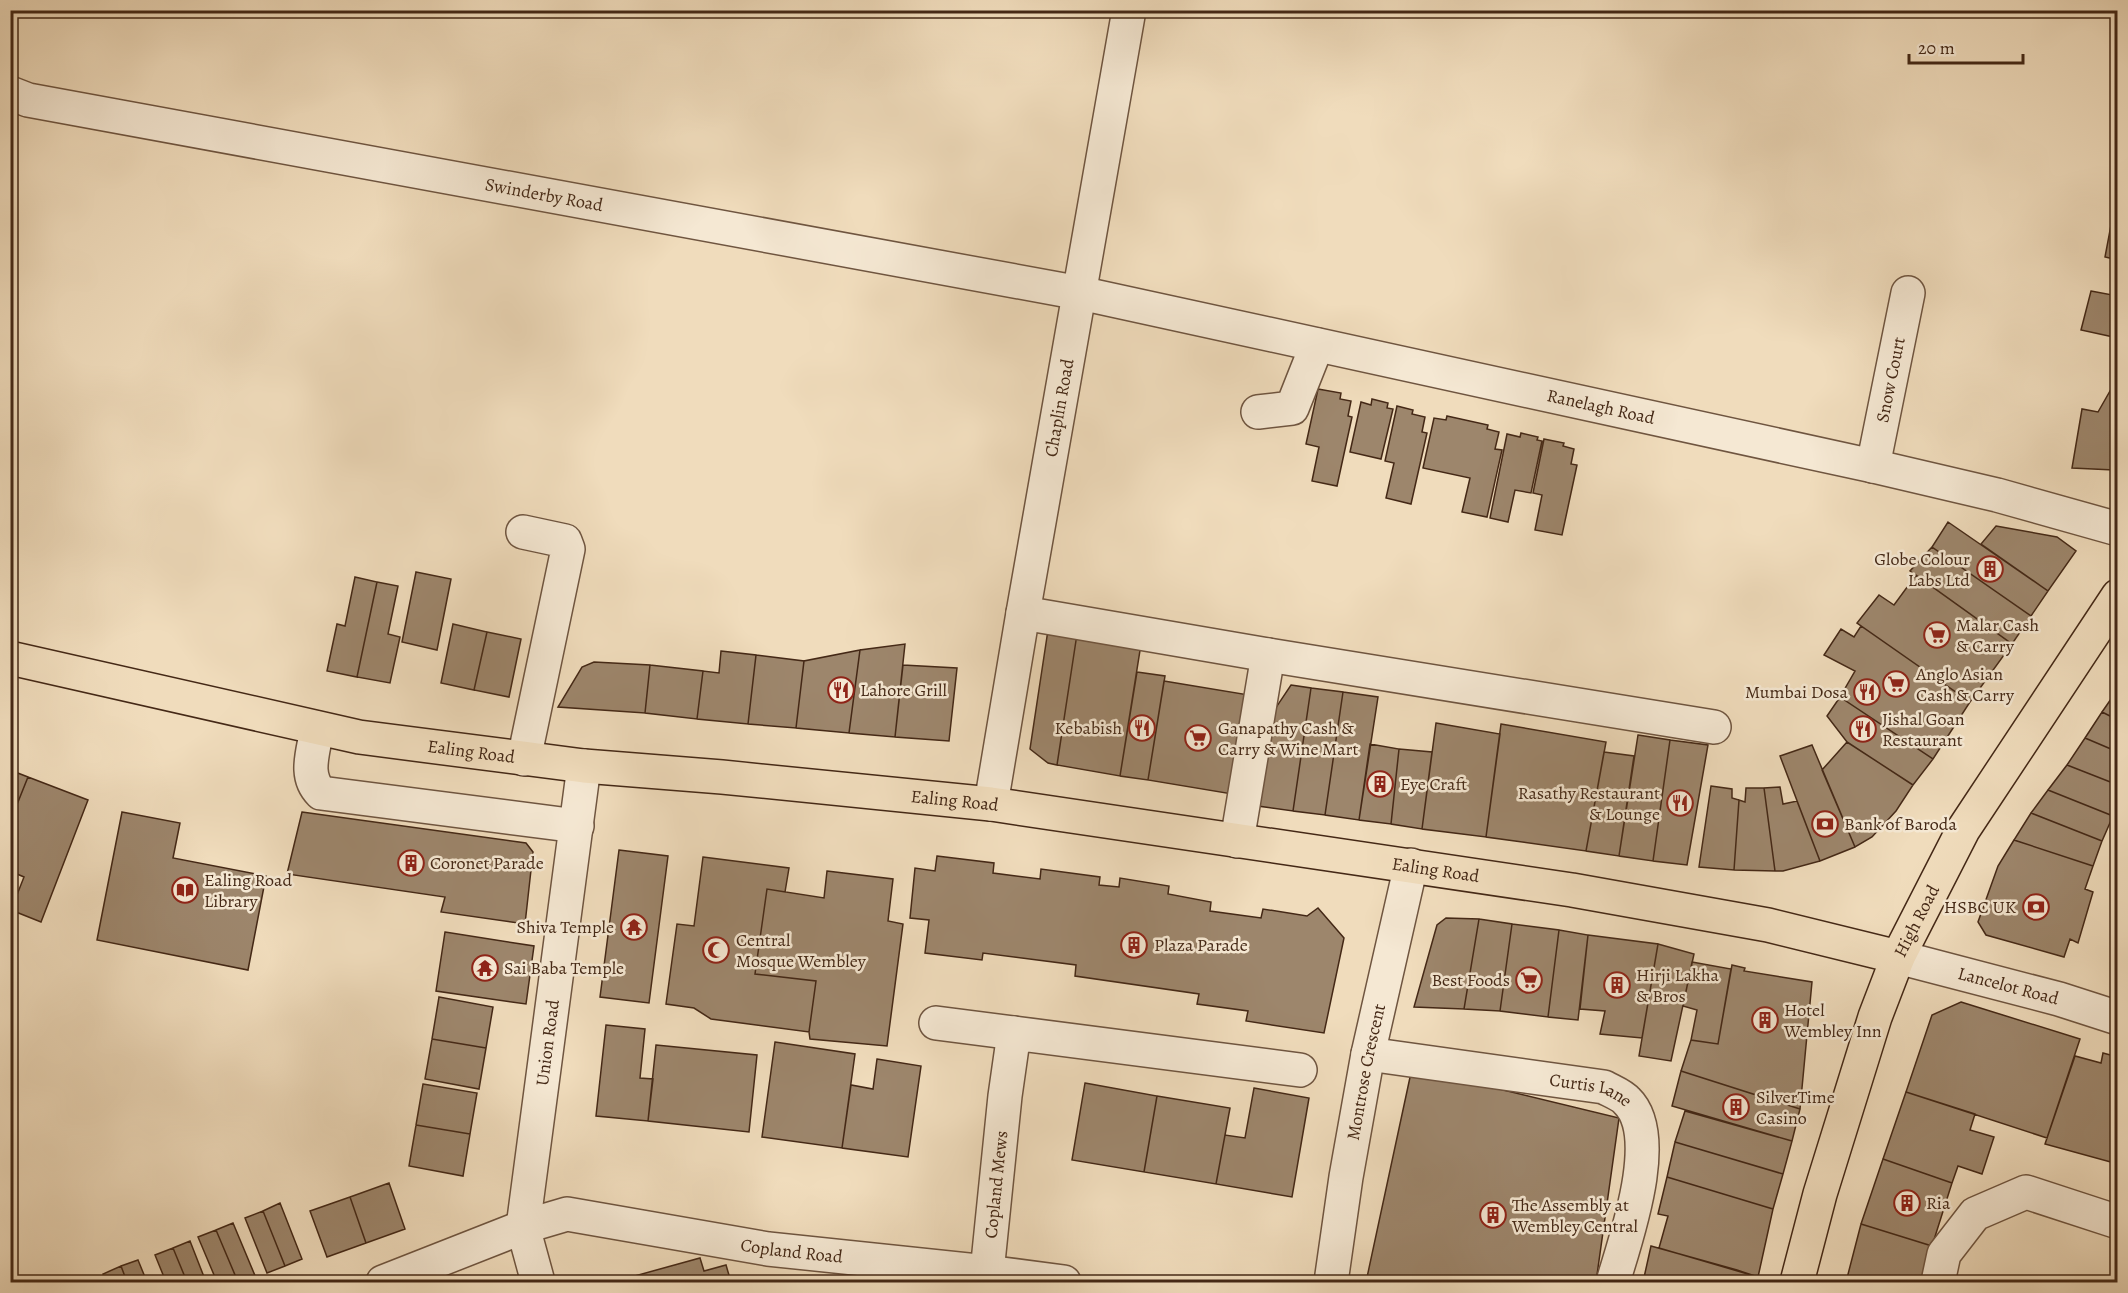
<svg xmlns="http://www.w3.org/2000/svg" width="2128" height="1293" font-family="Alegreya,serif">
<rect width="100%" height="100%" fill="#f0dcbc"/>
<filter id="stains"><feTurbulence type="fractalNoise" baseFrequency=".00333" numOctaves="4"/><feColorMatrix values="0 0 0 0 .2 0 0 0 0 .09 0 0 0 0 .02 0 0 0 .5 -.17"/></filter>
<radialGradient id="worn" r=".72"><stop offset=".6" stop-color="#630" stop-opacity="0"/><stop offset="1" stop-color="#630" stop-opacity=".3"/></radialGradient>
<path fill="#9d866c" stroke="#442816" stroke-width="1.5" d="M2111,225L2118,226V260L2105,257Z
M2091,291L2118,296V338L2081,330Z
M2118,377V468L2114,470L2072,468L2082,409L2098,412Z
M1318,389L1341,393L1340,399L1351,401L1348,416L1352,417L1337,486L1312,481L1319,447L1306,444Z
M1372,399L1388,403L1387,408L1393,409L1381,459L1350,452L1361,402L1371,405Z
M1397,406L1413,410L1412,414L1425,417L1422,432L1427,433L1411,504L1386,498L1394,463L1385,461Z
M1447,416L1488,425L1487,429L1499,432L1495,449L1502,450L1487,517L1462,512L1470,478L1423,468L1434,418L1446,420Z
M1521,433L1538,437L1537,440L1542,441L1531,493L1515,490L1508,522L1490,518L1507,434L1520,437Z
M1544,439L1564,443L1563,446L1574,449L1571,464L1577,465L1562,535L1535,530L1542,495L1533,493Z
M1948,522L2048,591L2031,616L1932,547Z
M1996,526L2057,537L2076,551L2048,591L1981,544Z
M1932,547L2031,616L2012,644L1910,571Z
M416,572L451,579L437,650L402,642Z
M1916,575L2012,644L1970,702L1857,623L1879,595L1894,605Z
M355,577L377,582L357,677L327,671L337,624L345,626Z
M377,582L398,586L388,634L400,637L390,683L357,677Z
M453,624L487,632L474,690L441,683Z
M1861,626L1970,702L1933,759L1840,697L1855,671L1824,655L1841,629L1854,637Z
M1048,630L1077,634L1057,765L1048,763L1030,749Z
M487,632L521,639L509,697L474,690Z
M1077,634L1141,644L1120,776L1057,765Z
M905,644L895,737L849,733L860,650Z
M860,650L849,733L796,728L804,661Z
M721,651L756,655L748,724L697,719L703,671L719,673Z
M756,655L804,661L796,728L748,724Z
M594,662L650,665L645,713L558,707L582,667Z
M650,665L703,671L697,719L645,713Z
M903,665L957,668L949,741L895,737Z
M1137,672L1165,676L1148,780L1120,776Z
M1164,681L1249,695L1232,794L1148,780Z
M1291,685L1311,688L1293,811L1258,806L1269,718Z
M1311,688L1343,692L1325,815L1293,811Z
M2118,689V720L2102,712Z
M1343,692L1378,697L1359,820L1325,815Z
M1840,697L1933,759L1913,785L1847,742L1827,716Z
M2102,712L2118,720V752L2085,738Z
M1436,723L1500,734L1486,837L1422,829Z
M1501,724L1606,742L1586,851L1486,837Z
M1638,735L1670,740L1653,861L1619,856Z
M2085,738L2118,752V785L2067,765Z
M1670,740L1708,745L1687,865L1653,861Z
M1847,742L1913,785L1896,811L1872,837L1855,847L1822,770Z
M1370,744L1399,749L1391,824L1359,820Z
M1812,745L1855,847L1820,861L1780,756Z
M1399,749L1432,752L1422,829L1391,824Z
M1604,752L1634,756L1619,856L1586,851Z
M2067,765L2118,785V806L2113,816L2048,790Z
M10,770L28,777L10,822Z
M28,777L88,800L41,922L11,910L24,877L10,871V822Z
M1711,786L1732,789V798L1739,800L1734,870L1699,867Z
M1780,787L1783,804L1797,801L1820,861L1783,871H1775L1764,788Z
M1746,788H1764L1775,871L1734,870L1739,800L1745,802Z
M2048,790L2113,816L2102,841L2031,813Z
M122,812L180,823L173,858L266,876L248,970L97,940Z
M302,812L526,843L533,852L525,924L441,912L445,897L287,874Z
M2031,813L2102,841L2093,866L2014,840Z
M2014,840L2093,866L2085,889L2093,892L2078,943L2070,939L2064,957L1986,935L1978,922L1998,866Z
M619,850L668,856L649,1003L600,997Z
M937,856L994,863L993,873L1040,879L1041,869L1100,877L1099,885L1119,887L1120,878L1169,886L1168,894L1211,902L1210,911L1261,918L1263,909L1307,916L1318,908L1344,938L1324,1033L1246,1021L1248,1011L1197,1004L1199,994L1075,976L1076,965L983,953L982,960L925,953L929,920L910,918L915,868L935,871Z
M703,857L789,868L785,892L767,889L755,974L816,981L809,1032L711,1019L694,1008L666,1004L677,924L694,926Z
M827,871L893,879L888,921L903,924L887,1046L810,1039L809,1032L816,981L755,974L767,889L824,898Z
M1446,918L1479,919L1464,1009L1414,1007L1437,925Z
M1479,919L1512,924L1500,1011L1464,1009Z
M1512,924L1559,930L1548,1017L1500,1011Z
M1559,930L1588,935L1578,1020L1548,1017Z
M445,932L534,946L526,1004L436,991Z
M1588,935L1658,944L1642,1038L1600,1034L1605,1011L1580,1009Z
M1658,944L1694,954L1671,1061L1639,1056Z
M1692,962L1731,969L1718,1044L1691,1040L1697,1010L1683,1006Z
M1732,965L1745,968L1744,971L1812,982L1800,1109L1681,1071L1691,1040L1718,1044Z
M439,997L493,1007L486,1048L432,1039Z
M1961,1002L2080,1039L2047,1138L1906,1092L1932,1015Z
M606,1025L645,1029L640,1078L653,1079L648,1121L596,1116Z
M432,1039L486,1048L479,1089L425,1079Z
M775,1042L855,1054L842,1148L762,1137Z
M656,1045L757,1055L749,1132L648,1121Z
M2103,1053L2118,1057V1164L2045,1144L2075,1056L2101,1063Z
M877,1059L921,1066L908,1157L842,1148L851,1085L873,1089Z
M1412,1068L1619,1118L1596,1282H1366Z
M1681,1071L1800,1109L1792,1141L1672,1106Z
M1085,1083L1157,1096L1144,1172L1072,1160Z
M423,1084L477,1093L470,1134L416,1125Z
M1254,1088L1309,1098L1292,1197L1216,1184L1225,1135L1245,1138Z
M1906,1092L1975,1114L1970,1130L1994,1137L1982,1174L1958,1166L1952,1183L1883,1159Z
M1157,1096L1230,1108L1216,1184L1144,1172Z
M1685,1111L1792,1141L1783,1174L1675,1142Z
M416,1125L470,1134L463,1176L409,1166Z
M1675,1142L1783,1174L1773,1209L1667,1177Z
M1883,1159L1952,1183L1932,1246L1861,1224Z
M1667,1177L1773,1209L1758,1277L1659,1248L1668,1216L1658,1214Z
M389,1183L405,1229L366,1243L350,1197Z
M350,1197L366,1243L327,1257L310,1211Z
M280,1203L302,1259L285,1266L263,1211Z
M263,1211L285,1266L267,1273L245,1218Z
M233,1223L256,1278L245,1282H238L216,1230Z
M1861,1224L1932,1246L1921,1282H1846Z
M216,1230L238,1282H217L198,1237Z
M190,1241L206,1282H187L173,1248Z
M1651,1246L1737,1270L1758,1277L1756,1282H1643Z
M173,1248L187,1282H166L155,1255Z
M700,1258L704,1271L726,1265L731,1282H632L631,1277Z
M138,1260L147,1282H127L121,1266Z
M121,1266L127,1282H107L103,1274Z"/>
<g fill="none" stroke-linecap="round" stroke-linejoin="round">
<g stroke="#6f5540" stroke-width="36">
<g id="minor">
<path id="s1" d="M10,93L28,100L1080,293L1873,466L1997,495L2118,529"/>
<path d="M1258,412L1292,408L1317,345"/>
<path id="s2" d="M1873,466L1908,293"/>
<path d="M523,532L565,541L568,549L524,759"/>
<path d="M1023,613L1268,655L1714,727"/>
<path d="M317,728C314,751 303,775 321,793L577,826"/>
<path id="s3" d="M991,804L1023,613L1129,10"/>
<path d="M1237,841L1268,655"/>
<path id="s4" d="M1898,957L2059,999L2118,1018"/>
<path d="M936,1023L1014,1033"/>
<path id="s5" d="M1368,1054L1604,1087C1611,1091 1622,1095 1627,1101C1663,1136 1625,1241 1613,1282"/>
<path id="s6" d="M987,1272L1005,1096L1014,1033L1300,1070"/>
<path id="s7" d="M383,1282L523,1227L567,1214L768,1249L987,1272L1064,1282"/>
<path id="s8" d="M538,1282L523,1227L584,766"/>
<path id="s9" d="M1331,1282L1346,1177L1368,1054L1411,865"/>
<path d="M1938,1282L1944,1254L1975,1214L2026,1192L2118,1222"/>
</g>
</g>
<g stroke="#442816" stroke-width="36">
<g id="major">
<path id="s10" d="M10,658L359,737L584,766L722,777L991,804L1572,890L1768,925L1898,957"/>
<path id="s11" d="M1797,1282L1820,1194L1875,1017L1898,957L1963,830L2118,596"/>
</g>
</g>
<use href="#minor" stroke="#f5e8d3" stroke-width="33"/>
<use href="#major" stroke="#f0dcbc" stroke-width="33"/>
</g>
<defs>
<g id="building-ring" transform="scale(1.35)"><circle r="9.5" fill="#f5e8d3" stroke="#8f2418" stroke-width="1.5"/><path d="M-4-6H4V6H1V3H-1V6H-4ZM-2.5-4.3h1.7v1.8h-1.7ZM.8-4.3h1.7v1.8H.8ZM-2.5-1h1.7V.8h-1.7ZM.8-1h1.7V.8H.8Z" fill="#8f2418"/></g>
<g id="supermarket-ring" transform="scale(1.35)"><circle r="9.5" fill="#f5e8d3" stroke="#8f2418" stroke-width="1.5"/><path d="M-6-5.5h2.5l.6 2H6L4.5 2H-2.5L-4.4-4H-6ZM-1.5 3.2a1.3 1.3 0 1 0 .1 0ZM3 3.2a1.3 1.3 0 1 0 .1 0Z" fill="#8f2418"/></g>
<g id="restaurant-ring" transform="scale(1.35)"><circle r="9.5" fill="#f5e8d3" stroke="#8f2418" stroke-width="1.5"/><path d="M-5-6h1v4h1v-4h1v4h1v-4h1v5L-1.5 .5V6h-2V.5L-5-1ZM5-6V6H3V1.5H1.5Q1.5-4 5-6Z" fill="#8f2418"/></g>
<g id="bank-ring" transform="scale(1.35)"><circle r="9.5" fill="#f5e8d3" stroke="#8f2418" stroke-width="1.5"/><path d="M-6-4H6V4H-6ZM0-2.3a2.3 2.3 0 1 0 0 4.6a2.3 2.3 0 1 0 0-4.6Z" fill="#8f2418"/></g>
<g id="library-ring" transform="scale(1.35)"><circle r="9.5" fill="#f5e8d3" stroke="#8f2418" stroke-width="1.5"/><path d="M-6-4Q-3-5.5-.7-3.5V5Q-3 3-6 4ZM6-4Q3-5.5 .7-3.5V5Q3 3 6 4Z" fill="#8f2418"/></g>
<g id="temple-ring" transform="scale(1.35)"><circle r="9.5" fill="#f5e8d3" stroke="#8f2418" stroke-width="1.5"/><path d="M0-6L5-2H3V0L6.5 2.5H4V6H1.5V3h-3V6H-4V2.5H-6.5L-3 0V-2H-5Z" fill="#8f2418"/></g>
<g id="mosque-ring" transform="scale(1.35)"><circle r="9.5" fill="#f5e8d3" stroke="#8f2418" stroke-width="1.5"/><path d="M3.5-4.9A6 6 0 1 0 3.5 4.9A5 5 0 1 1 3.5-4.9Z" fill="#8f2418"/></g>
</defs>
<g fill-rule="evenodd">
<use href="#building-ring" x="1990" y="569"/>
<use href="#supermarket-ring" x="1937" y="635"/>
<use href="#supermarket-ring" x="1896" y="684"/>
<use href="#restaurant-ring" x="841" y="690"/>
<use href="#restaurant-ring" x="1867" y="692"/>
<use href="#restaurant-ring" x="1142" y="728"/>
<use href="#restaurant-ring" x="1863" y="729"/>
<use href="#supermarket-ring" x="1198" y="738"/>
<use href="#building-ring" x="1380" y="784"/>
<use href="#restaurant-ring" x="1680" y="803"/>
<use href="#bank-ring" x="1825" y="824"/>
<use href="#building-ring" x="411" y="863"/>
<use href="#library-ring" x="185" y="890"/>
<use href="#bank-ring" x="2036" y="907"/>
<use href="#temple-ring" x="634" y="927"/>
<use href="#building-ring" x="1134" y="945"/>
<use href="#mosque-ring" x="716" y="950"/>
<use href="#temple-ring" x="485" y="968"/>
<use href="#supermarket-ring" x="1529" y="980"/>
<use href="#building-ring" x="1617" y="985"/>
<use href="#building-ring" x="1765" y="1020"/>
<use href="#building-ring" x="1736" y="1107"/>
<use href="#building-ring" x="1907" y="1203"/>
<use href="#building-ring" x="1493" y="1215"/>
</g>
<g text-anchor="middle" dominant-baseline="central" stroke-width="5" stroke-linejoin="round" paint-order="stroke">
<g font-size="18" fill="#442816" stroke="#f5e8d3">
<text stroke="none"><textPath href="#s1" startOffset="544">Swinderby Road</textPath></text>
<text stroke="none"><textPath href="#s2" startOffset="88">Snow Court</textPath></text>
<text stroke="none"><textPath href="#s3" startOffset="402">Chaplin Road</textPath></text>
<text stroke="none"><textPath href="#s1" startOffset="1622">Ranelagh Road</textPath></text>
<text stroke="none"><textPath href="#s10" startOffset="471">Ealing Road</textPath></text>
<text stroke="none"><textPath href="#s10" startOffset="957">Ealing Road</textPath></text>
<text stroke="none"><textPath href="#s10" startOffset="1443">Ealing Road</textPath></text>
<text stroke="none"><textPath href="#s11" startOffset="381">High Road</textPath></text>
<text stroke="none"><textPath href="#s4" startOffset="114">Lancelot Road</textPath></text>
<text stroke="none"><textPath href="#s8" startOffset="243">Union Road</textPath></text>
<text stroke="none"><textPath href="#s9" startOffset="213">Montrose Crescent</textPath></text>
<text stroke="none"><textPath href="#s5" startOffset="226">Curtis Lane</textPath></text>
<text stroke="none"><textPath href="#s6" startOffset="88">Copland Mews</textPath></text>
<text stroke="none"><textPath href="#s7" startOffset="424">Copland Road</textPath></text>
</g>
<g font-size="18" fill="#442816" stroke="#f5e8d3" text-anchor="start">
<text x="1970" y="559" text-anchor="end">Globe Colour<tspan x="1970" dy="21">Labs Ltd</tspan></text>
<text x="1956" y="625">Malar Cash<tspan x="1956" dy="21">&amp; Carry</tspan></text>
<text x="1916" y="674">Anglo Asian<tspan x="1916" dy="21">Cash &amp; Carry</tspan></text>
<text x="860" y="690">Lahore Grill</text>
<text x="1848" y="692" text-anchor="end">Mumbai Dosa</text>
<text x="1882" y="719">Jishal Goan<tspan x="1882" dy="21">Restaurant</tspan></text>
<text x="1122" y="728" text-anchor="end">Kebabish</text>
<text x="1218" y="728">Ganapathy Cash &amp;<tspan x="1218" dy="21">Carry &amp; Wine Mart</tspan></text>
<text x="1400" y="784">Eye Craft</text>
<text x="1660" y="793" text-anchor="end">Rasathy Restaurant<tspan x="1660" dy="21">&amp; Lounge</tspan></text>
<text x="1844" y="824">Bank of Baroda</text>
<text x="430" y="863">Coronet Parade</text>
<text x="204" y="880">Ealing Road<tspan x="204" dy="21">Library</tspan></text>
<text x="2016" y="907" text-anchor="end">HSBC UK</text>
<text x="614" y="927" text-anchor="end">Shiva Temple</text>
<text x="736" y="940">Central<tspan x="736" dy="21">Mosque Wembley</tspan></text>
<text x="1154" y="945">Plaza Parade</text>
<text x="504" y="968">Sai Baba Temple</text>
<text x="1636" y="975">Hirji Lakha<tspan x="1636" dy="21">&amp; Bros</tspan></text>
<text x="1510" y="980" text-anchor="end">Best Foods</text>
<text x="1784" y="1010">Hotel<tspan x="1784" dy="21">Wembley Inn</tspan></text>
<text x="1756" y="1097">SilverTime<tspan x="1756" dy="21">Casino</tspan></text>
<text x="1926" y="1203">Ria</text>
<text x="1512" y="1205">The Assembly at<tspan x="1512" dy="21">Wembley Central</tspan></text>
</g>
</g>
<rect width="2128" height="1293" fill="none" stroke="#f0dcbc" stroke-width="36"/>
<rect x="12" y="12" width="2104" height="1269" fill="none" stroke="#442816" stroke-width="3"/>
<rect x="18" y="18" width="2092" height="1257" fill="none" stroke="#442816" stroke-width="1.5"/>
<path d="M1909 54v9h114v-9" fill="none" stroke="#442816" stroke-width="3"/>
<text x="1918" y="54" font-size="18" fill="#442816" stroke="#f5e8d3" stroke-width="4.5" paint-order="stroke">20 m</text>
<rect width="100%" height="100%" filter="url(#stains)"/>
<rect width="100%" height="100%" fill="url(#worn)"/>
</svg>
